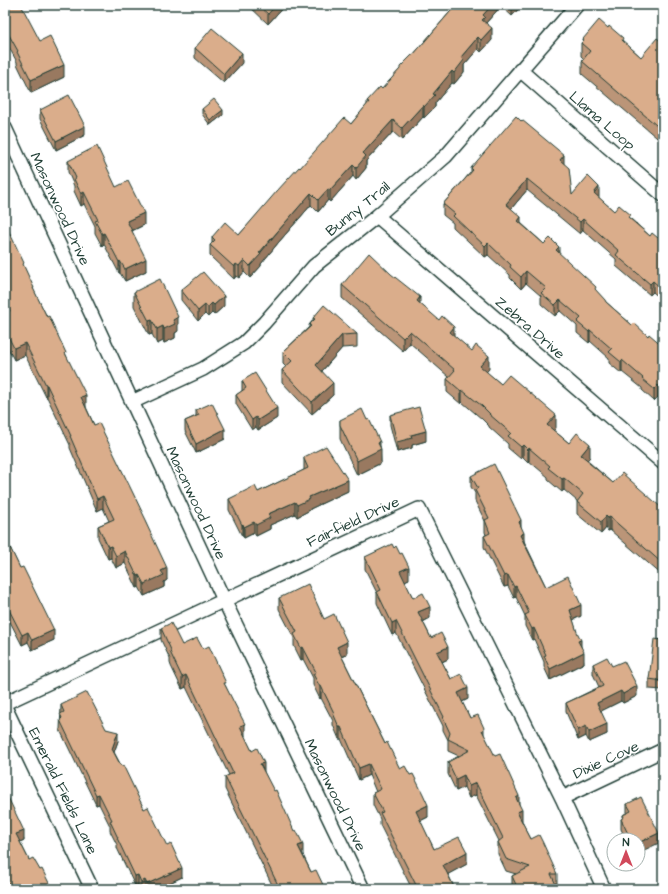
<svg xmlns="http://www.w3.org/2000/svg" width="668" height="894" font-family="'Architects Daughter',sans-serif">
<rect width="100%" height="100%" fill="#fff"/>
<filter id="ink" filterUnits="userSpaceOnUse"><feTurbulence type="fractalNoise" baseFrequency=".025" numOctaves="2"/><feDisplacementMap in="SourceGraphic" scale="8" xChannelSelector="R" yChannelSelector="G"/><feConvolveMatrix kernelMatrix="1 2 1 2 8 2 1 2 1" color-interpolation-filters="sRGB"/></filter>
<g filter="url(#ink)">
<g fill="none" stroke-linecap="round" stroke-linejoin="round">
<g stroke="#1f3d34" stroke-width="16">
<path id="street" d="M520,70L663,195
M5,128L224,600L363,889
M377,216L663,463
M132,402L203,369L244,343L264,323L314,266L377,216L446,156L577,5
M5,703L419,509L562,798L604,889
M5,707L92,889
M562,798L663,750"/>
</g>
<use href="#street" stroke="#fff" stroke-width="13"/>
</g>
<path fill="#bb9578" stroke="#1f3d34" d="M5,5L40,41L64,77L31,93L17,64V62L5,40Z
M248,5H285L268,24Z
M456,5H522L512,16L501,6L486,23L492,40L481,52L478,49L464,65V72L454,84L452,83L435,103V107L424,118L423,117L402,140L393,132L366,161V168L356,180L353,176L330,202L328,200L318,212L311,205L278,243L261,264V266L250,278L244,272L239,278L236,276L234,279L210,256V245L212,243V237L239,235L300,168L351,124L367,105V101L382,89L413,55Z
M583,39L623,41L641,57L663,43V143L582,74V61L584,59L581,56V43L583,42Z
M195,48L242,63L224,83L195,58Z
M202,109L223,115L210,125L202,114Z
M40,110L85,135L56,150L40,119Z
M68,161L116,187L144,225L132,231L146,271L125,281L120,273H119L104,244L102,246L95,233V226L84,204L81,206L74,191V186L68,172Z
M564,164L572,195L599,198L614,211L631,219L650,236L663,242V301L653,292L650,295L616,266V259L583,230L580,234L527,190L511,209L521,223L544,244L559,254L596,291L606,302L632,325L663,346V401L658,397L654,401L642,390V388L622,372L621,373L609,363V358L590,341L589,343L577,333V326L560,311L555,316L541,304V296L526,283L521,289L510,278V275L488,255L485,257L453,227V223L443,215V204L471,172V168Z
M5,223L34,291L66,355L86,407L94,425L146,524L167,580L164,582V587L144,596L139,587L137,588L125,563L116,568L111,558L108,559L98,538V526L109,521L103,508L97,511L70,448V445L47,397H46L25,355L14,360L5,342Z
M342,285L420,304L489,369L486,372L556,428L553,430L569,443L590,457L587,460L590,463L613,483L663,509V576L610,530L608,531L606,528L601,534L577,514V501L564,490L562,492L548,480V477L529,461L528,462L523,457L521,459L508,448V444L489,427V426L482,419L462,402L461,404L447,392V379L449,377L410,343L403,351L342,298Z
M181,290L224,306L214,315L212,313L208,317L205,314L198,321L181,300Z
M134,292L178,331L175,333V338L164,343L163,341L157,344L152,334L149,335L134,306Z
M313,318L357,334V347L342,348L322,371L333,395L312,414L282,382V370L286,367L283,364V352L309,327V325L313,320Z
M242,381L277,418L258,430L256,427L252,430L236,404V395L242,391Z
M196,410L225,439L196,453L185,431V421L196,416Z
M390,415L426,441L412,445V448L397,452L390,425Z
M340,420L380,446L381,463L357,475L340,439Z
M304,457L348,491L310,509V510L297,517L295,514L270,525V529L256,536L254,533L244,538L243,536H242L229,510V499L258,492L304,470Z
M471,476L521,527L524,541L546,587L581,616L573,620L581,647L584,663L550,680L544,667V662L534,639L532,640L525,626V616L516,597L514,598L508,586L504,587L484,547V536L486,535L485,532V521L475,501V493L471,487Z
M5,537L54,640L32,650L28,642L22,645L5,612Z
M365,557L409,579L404,581L413,598L430,618L423,622L431,638L448,659L442,662L451,679L468,699L462,702L470,718L484,735L519,805L522,822L531,839L557,874V886L558,889H512V876L516,874L506,871L498,854V842L499,841L476,795L469,798L464,787L456,791L448,774V762L459,756L448,751V740L443,730V726L396,633L392,635L377,603V593L365,569Z
M279,598L324,619L347,654L342,657L385,744L428,817L420,821L434,849L467,864L448,874L455,889H412L380,825V819L373,805V793L376,792L369,775L359,780L341,739H339L333,725V721L321,698L320,699L313,685V678L303,659L301,660L294,646V638L279,609Z
M161,628L182,645L203,649L226,687L245,736H244L252,751L264,772L311,872L325,889H274L225,789V777L229,775L186,687L182,689L171,666L170,663V659L161,640Z
M663,640V690L649,689V679Z
M593,664L612,666L637,696L623,703L621,701L601,711L607,734L589,742L586,736L578,740L566,712V703L599,687L593,674Z
M61,705L106,729L118,741L114,752L144,809L182,877L157,889H140L138,885L135,886L117,848V845L110,831V826L99,804L96,805L60,730Z
M5,791L24,840L20,842L29,860L40,870L52,889H7L5,886Z
M627,804L659,843L638,840H626L621,829V819L623,818V815L627,812Z"/>
<path fill="#997961" stroke="#1f3d34" d="M276,5H285L268,24V14Z
M492,5H501V6L485,24L482,32L483,15Z
M512,5H522L512,16Z
M492,28V40L481,52V40Z
M478,37V49L464,65V72L454,84V73L461,57Z
M242,53V63L224,83V74Z
M64,65V77L31,93V80Z
M452,71V83L435,103V107L424,118V107L433,94Z
M423,105V117L402,140V128Z
M223,110V115L210,125V120Z
M393,120V132L366,161V168L356,180V168L363,153Z
M85,126V135L56,150V141Z
M564,155V167L560,160Z
M353,165V176L330,202V190Z
M527,179V190L506,215V204Z
M599,187V198L594,193Z
M328,189V200L318,212V200Z
M84,192V204L81,206V194Z
M311,193V205L278,243L261,264V266L250,278V266L278,231Z
M144,213V225L127,233V221Z
M521,217V229L518,221Z
M583,219V230L580,234V222Z
M104,233V244L102,246V234Z
M488,243V255L485,257V246Z
M559,247V258L556,250Z
M146,259V271L125,281V269Z
M244,260V272L239,278V266Z
M120,261V273H119V262Z
M236,264V276L234,279V267Z
M526,271V283L521,289V277Z
M653,281V292L650,295V284Z
M224,296V306L214,315V305Z
M420,297V310L417,301Z
M560,300V311L555,316V305Z
M212,303V313L208,317V307Z
M205,305V314L198,321V311Z
M178,317V331L175,333V338L164,343V329L173,320Z
M152,320V334L149,335V321Z
M163,326V341L157,344V329Z
M454,327V339L450,332Z
M590,330V341L589,343V332Z
M410,331V343L403,351V338Z
M342,335V348L316,378V365Z
M25,343V355L14,360V348Z
M489,356V369L480,379V366Z
M622,360V372L621,373V362Z
M333,383V395L312,414V402Z
M46,385H47V397H46Z
M658,385V397L654,401V389Z
M462,390V402L461,404V391Z
M86,395V407L81,409V397Z
M277,408V418L258,430V420Z
M556,415V428L547,438V425Z
M256,417V427L252,430V420Z
M225,429V439L196,453V444Z
M426,431V441L412,445V448L397,452V442L411,435Z
M380,442V449H381V463L357,475V461L378,443Z
M590,444V457L581,467V455Z
M523,445V457L521,459V447Z
M529,448V461L528,462V450Z
M564,478V490L562,492V479Z
M348,480V491L310,509V510L297,517V505L309,497Z
M103,496V508L97,511V499Z
M295,502V514L270,525V529L256,536V525L268,514Z
M606,516V528L601,534V522Z
M610,517V530L608,531V518Z
M521,520V532L519,522Z
M254,522V533L244,538V527Z
M243,524V536H242V525Z
M524,533V544L520,535Z
M111,546V558L108,559V547Z
M125,551V563L116,568V556Z
M409,567V579L400,583V571Z
M167,568V580L164,582V587L144,596V584L161,571Z
M139,575V587L137,588V576Z
M508,575V586L504,587V576Z
M516,586V597L514,598V587Z
M581,605V616L570,621V610Z
M430,607V618L418,624V612Z
M396,621V633L392,635V623Z
M534,628V639L532,640V629Z
M54,630V640L32,650V640Z
M28,632V642L22,645V635Z
M581,640V651L578,641Z
M347,642V654L337,659V647Z
M303,647V659L301,660V648Z
M448,647V659L437,664V652Z
M584,652V663L550,680V669Z
M186,675V687L182,689V677Z
M321,686V698L320,699V687Z
M637,686V696L623,703V694Z
M468,688V699L458,704V693Z
M621,691V701L597,713V703Z
M245,724V736L240,738V726Z
M607,724V734L589,742V732Z
M586,726V736L578,740V730Z
M339,727H341V739H339Z
M484,728V740L482,730Z
M118,732V741L112,758V749Z
M264,763V774L260,764Z
M369,764V775L359,780V768Z
M464,775V787L456,791V779Z
M476,783V795L469,798V786Z
M99,794V804L96,805V795Z
M519,796V808L516,798Z
M428,805V817L416,823V811Z
M522,810V822L517,812Z
M24,831V840L16,844V834Z
M659,833V843L638,853V843Z
M303,844V856L298,846Z
M467,852V864L443,877V865Z
M182,868V877L157,889H147V884Z
M138,875V885L135,886V876Z
M145,880V889H141V882Z"/>
<path fill="#daad8b" stroke="#1f3d34" d="M5,5H21L40,41L50,36L64,65L31,80L17,52L18,51L5,28Z
M258,5H276L268,14Z
M456,5H492L483,15L485,17L482,20L492,28L481,40L478,37L461,57L464,60L454,73L452,71L433,94L435,95L424,107L423,105L402,128L393,120L363,153L366,156L356,168L353,165L330,190L328,189L318,200L311,193L278,231L259,253L261,254L250,266L244,260L239,266L236,264L234,267L210,245L215,240L212,237L225,222L239,235L277,191L299,167L300,168L344,118L351,124L369,102L367,101L380,87L382,89L400,69V67L412,55H413Z
M599,20L608,28L609,26L623,38L622,40L641,57L657,38L663,43V131L582,61L590,51L581,43L584,40L583,39Z
M212,28L242,53L224,74L195,48Z
M69,95L85,126L56,141L40,110Z
M214,99L223,110L210,120L202,109Z
M516,116L521,121L522,120L564,155L560,160L569,168L572,195L588,176L599,187L594,193L614,211L619,205L631,215L628,217L650,236L652,233L663,242V290L653,281L650,284L616,255L619,251L583,219L580,222L527,179L506,204L521,217L518,221L544,244L550,238L559,247L556,250L596,287L595,289L605,300L606,302L632,325L634,323L648,336L649,334L663,346V390L658,385L654,389L642,379L643,378L622,360L621,362L609,352L612,349L590,330L589,332L577,322L581,318L560,300L555,305L541,293L546,288L526,271L521,277L510,267L511,265L488,243L485,246L453,216L455,214L443,204L473,170L471,168Z
M97,146L116,187L128,181L144,213L127,221L146,259L125,269L120,261L119,262L104,233L102,234L95,221L98,220L84,192L81,194L74,179L76,178L68,161Z
M5,223L24,263L23,264L34,288H33L47,317L49,316L66,353H65L86,395L81,397L94,425L99,423L146,520L145,521L167,568L161,571L164,575L144,584L139,575L137,576L125,551L116,556L111,546L108,547L98,526L114,519L103,496L97,499L70,436H71L47,385H46L25,343L14,348L5,330V313L10,311L5,301Z
M369,253L391,274L420,297L417,301L439,320L442,316L454,327L450,332L472,351L476,345L489,356L480,366L501,384L509,375L556,415L547,425L569,443L577,433L590,444L581,455L590,462L589,463L613,483L622,473L663,509V564L610,517L608,518L606,516L601,522L577,502L583,494L564,478L562,479L548,468L550,466L529,448L528,450L523,445L521,447L508,436L511,433L489,414H490L482,406L462,390L461,391L447,379L455,370L410,331L403,338L342,285Z
M203,272L224,296L214,305L212,303L208,307L205,305L198,311L181,290Z
M160,279L178,317L173,320L175,324L164,329L163,326L157,329L152,320L149,321L134,292Z
M324,305L357,334L342,335L316,365L333,383L312,402L282,370L292,361L283,352L311,326L309,325L315,319L313,318Z
M255,373L277,408L258,420L256,417L252,420L236,395L246,388L242,381Z
M212,403L225,429L196,444L185,421L199,415L196,410Z
M419,407L426,431L411,435L412,438L397,442L390,415Z
M362,409L367,420L369,419L380,442L378,443L381,449L357,461L340,425V420Z
M326,446L348,480L309,497L310,499L297,505L295,502L268,514L270,518L256,525L254,522L244,527L243,524L242,525L229,499L255,486L258,492L308,468L304,459V457Z
M494,464L521,520L519,522L524,533L520,535L546,587L568,576L581,605L570,610L577,632L581,640L578,641L584,652L550,669L544,656L546,655L534,628L532,629L525,615L529,613L516,586L514,587L508,575L504,576L484,536L490,533L485,520L489,518L475,490L478,488L471,476Z
M5,537L20,568L23,567L54,630L32,640L28,632L22,635L5,602Z
M392,544L394,548L396,546L400,554L402,553L409,567L400,571L413,598L423,593L430,607L418,612L431,638L441,633L448,647L437,652L451,679L461,674L468,688L458,693L470,718L478,715L484,728L482,730L495,756L500,754L519,796L516,798L522,810L517,812L531,839L539,835L543,843L557,874H551L558,889H518L512,876L530,867L506,859L498,842L503,838L476,783L469,786L464,775L456,779L448,762L470,750L448,739L450,733L443,718L444,717L396,621L392,623L377,592L381,590L365,557Z
M308,584L324,619L334,614L347,642L337,647L385,744L387,742L400,769L405,766L410,775L413,774L423,794L428,805L416,811L434,849L459,837L467,852L443,865L455,889H418L380,813L383,812L373,793L381,789L369,764L359,768L341,727H339L333,713H334L321,686L320,687L313,674L316,672L303,647L301,648L294,634L297,632L279,598Z
M171,623L182,645L197,638L203,649L209,646L226,683H224L245,724L240,726L252,751L257,748L264,763L260,764L274,791L276,790L294,831L296,830L303,844L298,846L311,872L316,870L325,889H280L225,777L233,773L186,675L182,677L171,654L170,651L171,650L161,628Z
M654,639L663,640V681L649,679Z
M607,657L612,666L624,661L637,686L623,694L621,691L597,703L607,724L589,732L586,726L578,730L566,703L603,686L593,664Z
M87,692L106,729L118,732L112,749L121,766L123,765L144,809L148,807L167,846L171,844L182,868L147,884L145,880L141,882L138,875L135,876L117,838H118L110,821L112,820L99,794L96,795L60,720L62,718L60,714L64,712L61,705Z
M5,791L24,831L16,834L29,860L33,858L40,870L42,869L52,889H11L5,876L8,875L5,868Z
M641,797L659,833L638,843V840H631L621,819L624,817L623,815L631,811L627,804Z"/>
</g>
<g text-anchor="middle" dominant-baseline="central" stroke-width="3.5" stroke-linejoin="round" paint-order="stroke">
<g font-size="15" fill="#1f3d34" stroke="#fff">
<text transform="translate(602 121) rotate(41)">Llama Loop</text>
<text transform="translate(60 209) rotate(65)">Masonwood Drive</text>
<text transform="translate(358 209) rotate(-39)">Bunny Trail</text>
<text transform="translate(530 328) rotate(41)">Zebra Drive</text>
<text transform="translate(196 503) rotate(65)">Masonwood Drive</text>
<text transform="translate(353 522) rotate(-25)">Fairfield Drive</text>
<text transform="translate(606 760) rotate(-25)">Dixie Cove</text>
<text transform="translate(63 791) rotate(64)">Emerald Fields Lane</text>
<text transform="translate(335 795) rotate(64)">Masonwood Drive</text>
</g>
</g>
<rect width="668" height="894" fill="none" stroke="#fff" stroke-width="20"/>
<rect x="10" y="10" width="648" height="874" fill="none" stroke="#1f3d34" stroke-width="1.5" filter="url(#ink)"/>
<g transform="translate(626 852)"><circle r="19" fill="#ffffff" stroke="#a5b1ae"/>
<path d="M0-3L7 15L0 10L-7 15Z" fill="#d1495b"/>
<text y="-6" font-size="11" font-weight="bold" text-anchor="middle" fill="#1f3d34">N</text>
</g>
</svg>
